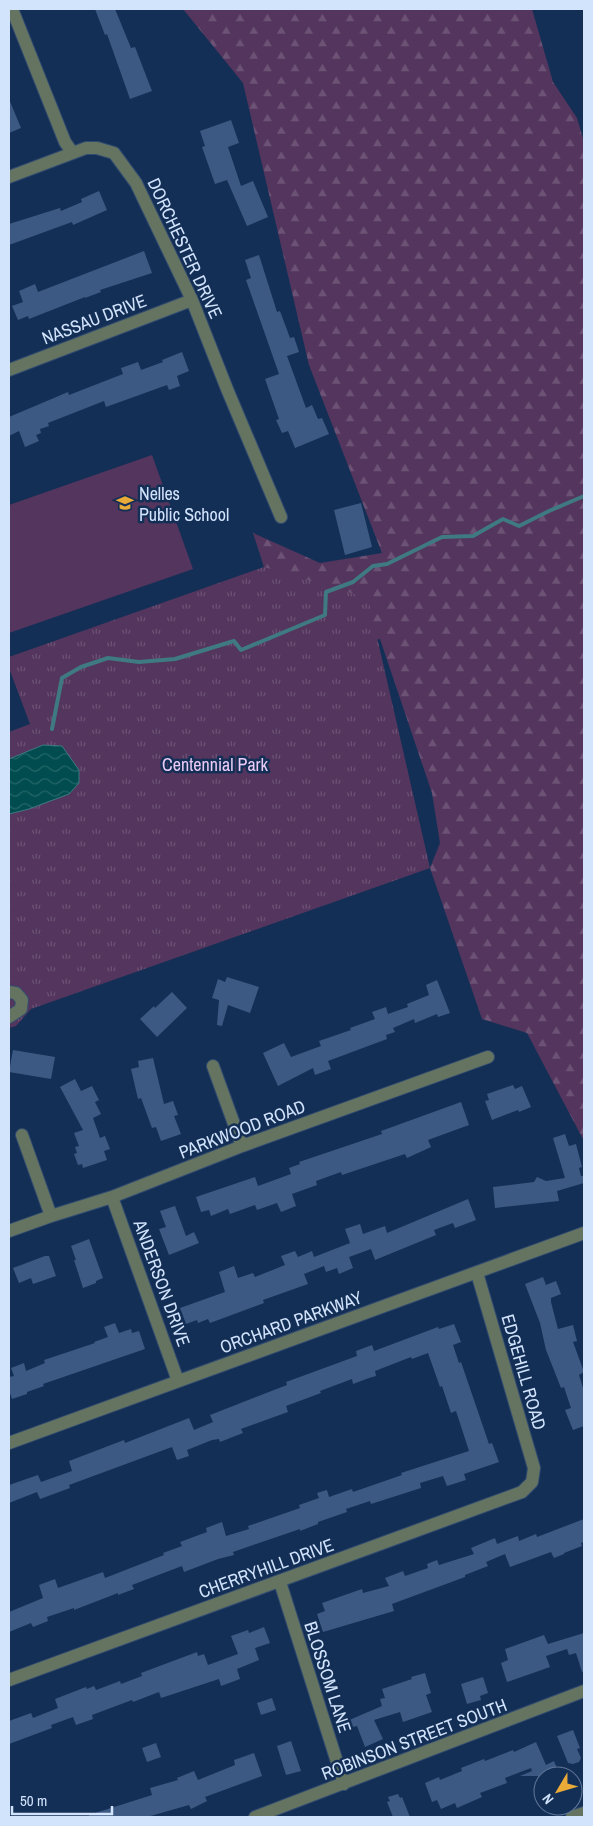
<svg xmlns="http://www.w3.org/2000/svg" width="593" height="1826" font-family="'Archivo Narrow',sans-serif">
<defs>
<pattern id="forest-firs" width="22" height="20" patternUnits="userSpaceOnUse" patternTransform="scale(1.25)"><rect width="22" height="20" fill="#54355d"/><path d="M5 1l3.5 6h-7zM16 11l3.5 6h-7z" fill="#6c5275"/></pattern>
<pattern id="park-tufts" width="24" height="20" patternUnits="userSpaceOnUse" patternTransform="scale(1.25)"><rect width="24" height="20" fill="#54355d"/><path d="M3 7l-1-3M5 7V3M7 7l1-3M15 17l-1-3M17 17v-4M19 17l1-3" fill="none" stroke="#6c5275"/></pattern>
<pattern id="water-waves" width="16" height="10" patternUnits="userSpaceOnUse" patternTransform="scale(1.25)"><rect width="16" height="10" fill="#004c4e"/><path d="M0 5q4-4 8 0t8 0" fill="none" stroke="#246668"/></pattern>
</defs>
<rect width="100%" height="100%" fill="#142f56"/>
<path fill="#54355d" d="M152,455L193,569L9,633V505Z"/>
<path fill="url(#forest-firs)" d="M183,9H532L553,82L577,118L584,142V1141L527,1033L482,1019L430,868L440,843L432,793L380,639L241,659L9,814L264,567L253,533L320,563L382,553L309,365L243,83Z"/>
<path fill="url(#park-tufts)" d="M264,567L368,598L430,868L31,1009L16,1026L9,1028V732L30,724L9,668V657Z"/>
<path fill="url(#water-waves)" stroke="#3f7982" d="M43,745L62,746L79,770V783L69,794L29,809L9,814V759Z"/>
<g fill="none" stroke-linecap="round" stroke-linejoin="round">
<path stroke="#3f7982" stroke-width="4" d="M52,729L62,678L81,667L108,658L139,662L175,659L234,641L241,650L325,615L326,592L353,582L373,566L387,564L442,537L473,536L503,519L519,526L549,511L584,496"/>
</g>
<path fill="#3c5983" d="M95,9H115L131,48L135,47L152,91L130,99L107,34L105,35Z
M9,99L21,128L9,133Z
M231,120L239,143L228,147L241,186L253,181L268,217L247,226L227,180L215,184L202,147L205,146L200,131Z
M99,191L107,210L73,225L72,222L9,245V224L60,208L61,211L82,202L81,199Z
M144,251L152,273L100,290L101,292L85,298V297L29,319L28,316L18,320L12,306L23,302L19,291L35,284L38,292Z
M259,255L277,312L280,311L290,338L294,337L299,352L287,356L306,408L312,405L318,419L322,418L329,434L295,448L288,431L282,433L276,420L279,419L265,379L279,374L246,280L251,278L245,260Z
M182,352L189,371L177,376L180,386L169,390L167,385L106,407L104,401L48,423L49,426L40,429L41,433L36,435L39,441L25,447L19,431L9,436V417L68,392L69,395L123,374L121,368L138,362L141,370L163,362L162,360Z
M361,503L372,547L345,555L334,510Z
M227,977L259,987L250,1013L228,1005L222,1026L217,1025L219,1000L212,998L218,979L225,982Z
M437,980L450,1013L438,1017L437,1014L415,1023L414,1019L393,1028L395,1032L386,1035L387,1039L328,1061L331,1069L315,1075L313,1068L278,1086L263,1053L284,1043L291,1057L321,1046L319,1041L351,1030L350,1028L375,1019L372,1012L386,1007L388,1014L408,1007L407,1004L429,995L426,985Z
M172,992L187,1008L157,1037L140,1019L154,1006L155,1008Z
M13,1050L55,1057L51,1079L9,1072Z
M153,1058L164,1104L173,1101L178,1115L174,1116L181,1134L161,1141L156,1127L152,1128L141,1098L138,1099L131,1069L139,1067L138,1061Z
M75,1079L81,1091L92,1086L99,1100L95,1102L101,1114L93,1118L100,1138L105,1136L110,1149L104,1151L107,1160L83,1168L82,1164L78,1165L74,1154L77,1153L75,1147L79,1146L74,1133L83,1130L60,1087Z
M513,1085L515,1089L522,1086L531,1107L519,1112L518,1110L492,1120L485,1101L489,1100L487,1094Z
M461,1102L469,1125L428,1140L431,1147L407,1158L405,1154L342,1175L341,1172L316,1181L317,1185L292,1194L296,1206L281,1212L277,1203L257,1210L255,1205L230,1214L228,1209L211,1216L209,1210L201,1212L196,1197L255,1177L258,1186L291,1174L289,1168L300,1164L299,1162L382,1134L381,1131Z
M565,1134L569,1146L576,1144L582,1167L579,1168L581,1176H584V1183L557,1191L559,1201L495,1208L493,1187L534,1182L537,1177L546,1181L565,1178L553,1138Z
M468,1199L476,1220L455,1228L453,1223L434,1230L436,1235L375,1260L371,1249L349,1257L353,1268L339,1274L337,1268L326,1272L324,1266L304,1274L308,1284L263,1300L264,1303L210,1323L208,1319L198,1323L197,1320L186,1324L180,1308L225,1292L219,1272L234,1266L238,1278L253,1273L255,1277L285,1265L281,1256L295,1251L298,1257L312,1251L314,1257L350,1243L345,1229L360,1224L363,1234L385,1226L387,1233Z
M175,1206L186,1236L194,1232L199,1243L169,1255L159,1229L166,1227L160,1211Z
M89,1239L103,1278L96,1281V1283L83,1288L74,1260H76L71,1246Z
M45,1256H49L56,1276L33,1284L31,1278L19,1283L13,1268Z
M543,1277L546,1285L556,1281L561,1294L551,1298V1302L558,1329L573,1325L577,1341L573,1342L584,1372L579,1375L584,1391V1426L573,1430L565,1410L571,1408L564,1387L561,1388L546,1350L540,1323L525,1284Z
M115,1323L119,1333L131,1329L132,1333L139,1331L145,1349L43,1384L44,1386L27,1392V1394L12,1399L9,1390V1377L14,1376L11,1368L24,1363L26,1371L45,1363L44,1360L95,1343L94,1342L108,1337L104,1327Z
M454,1324L461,1342L453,1345L459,1363L461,1362L489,1444L492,1443L499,1462L464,1474L466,1480L447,1486L443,1476L420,1483L421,1488L371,1504L370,1501L346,1509L347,1512L318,1522V1524L300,1531V1529L233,1552L234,1555L218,1559L184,1572L182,1566L132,1585L134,1589L118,1595V1593L74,1610V1608L47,1617L48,1621L33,1627L31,1623L9,1632V1612L43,1598L39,1585L55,1579L58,1588L103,1572L105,1578L164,1555L163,1553L182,1546L180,1542L207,1532L206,1528L222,1522L226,1536L249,1529L248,1526L300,1508L299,1505L319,1498L317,1493L327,1490L329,1497L352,1489L353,1492L402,1475L401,1473L469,1451L456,1411L451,1413L442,1386L440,1387L428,1353L412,1359L411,1357L375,1371L376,1376L369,1378L353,1384L352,1379L320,1391L321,1393L286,1406L288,1412L241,1429L243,1433L220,1442L219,1439L212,1440L187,1450L189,1456L177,1460L172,1447L69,1485L70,1488L40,1499L37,1492L9,1503V1485L38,1475L41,1482L72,1471L69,1461L124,1440L125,1443L189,1418L194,1430L213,1422L210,1415L287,1385L286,1382L357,1356L356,1351L372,1345L374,1351L438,1327L439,1329Z
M584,1519V1542L581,1543L582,1546L564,1553V1554L554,1558L551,1552L510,1567L505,1554L486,1562L488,1566L465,1575V1577L392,1604L394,1611L323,1632L317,1614L325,1611L322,1603L362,1589L363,1593L389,1586L385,1578L403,1571L405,1576L428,1568L427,1564L437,1560L439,1565L474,1554L471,1548L495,1538L497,1544L518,1536L519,1541L536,1534L537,1537Z
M264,1627L270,1643L255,1648L259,1660L237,1669L240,1679L221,1686L219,1679L161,1698L159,1692L133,1702L132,1700L92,1715L93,1719L76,1725L73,1717L51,1725L52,1728L9,1744V1721L31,1713L33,1718L58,1708L55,1699L86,1687L87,1689L94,1686L96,1690L120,1681L121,1684L142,1676L141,1673L197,1652L198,1656L204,1654L208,1665L238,1654L231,1636L248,1630L249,1633Z
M584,1633V1671L582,1672L576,1653L569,1655L567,1649L546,1656L550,1667L507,1682L501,1663L508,1660L505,1649L544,1635L548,1644Z
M425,1673L431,1693L426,1695L432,1712L403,1722L400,1712L374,1720L383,1739L365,1747L357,1726L349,1728L347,1721L382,1706L380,1699L385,1698L382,1689L412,1679L411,1677Z
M483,1677L488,1693L480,1696L481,1700L467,1704L461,1684Z
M272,1698L276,1710L261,1715L257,1703Z
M573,1730L580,1748L577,1749L581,1758L579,1762L573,1764L568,1763L557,1736Z
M291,1741L301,1771L286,1775L277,1746Z
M536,1742L546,1765L554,1761L560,1776H520L532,1771L531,1768L505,1778L507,1783L480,1793L482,1797L457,1808L455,1803L441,1809L437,1800L432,1802L425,1783L439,1777L440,1780L462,1771L461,1768L484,1759L485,1761L513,1750L514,1752Z
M156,1743L161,1757L147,1762L142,1748Z
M254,1753L262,1776L205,1797L207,1801L191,1809L189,1805L147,1817H89V1815L152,1795L150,1788L178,1780L177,1778L194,1771L198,1780L235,1765L234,1760Z
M398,1794L400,1798L402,1797L410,1817H393L387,1802L390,1801L388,1797Z"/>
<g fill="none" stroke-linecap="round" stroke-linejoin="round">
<g stroke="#324c71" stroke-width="14">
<path id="minor" d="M12,9L65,142L72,152
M9,177L86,148H97L114,153L136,183L192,300L227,389L281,517
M9,370L192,300
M9,992L16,993L22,1000L21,1009L9,1017
M213,1066L242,1146
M22,1135L51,1216
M112,1197L178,1381
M9,1231L51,1216L112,1197L242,1146L488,1057
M9,1443L584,1233
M280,1582L344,1784
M9,1680L522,1492L532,1482L534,1468L477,1273
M255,1817L584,1691
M572,1817L584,1813"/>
</g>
<use href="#minor" stroke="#657460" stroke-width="12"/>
</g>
<defs>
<g id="school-bare" transform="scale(1.35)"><path d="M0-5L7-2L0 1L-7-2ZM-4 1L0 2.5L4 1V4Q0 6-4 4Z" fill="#eaaa38" stroke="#142f56" stroke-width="2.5" paint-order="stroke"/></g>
</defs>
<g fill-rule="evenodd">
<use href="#school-bare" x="125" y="503"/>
</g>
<g text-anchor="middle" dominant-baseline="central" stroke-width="5" stroke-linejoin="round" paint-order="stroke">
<g font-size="18" fill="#d2e3fc" stroke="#142f56">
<text transform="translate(185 248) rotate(65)">DORCHESTER DRIVE</text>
<text transform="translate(94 319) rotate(-21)">NASSAU DRIVE</text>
<text transform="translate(242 1129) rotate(-21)">PARKWOOD ROAD</text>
<text transform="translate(162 1283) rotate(70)">ANDERSON DRIVE</text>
<text transform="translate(291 1322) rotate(-20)">ORCHARD PARKWAY</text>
<text transform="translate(524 1372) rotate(74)">EDGEHILL ROAD</text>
<text transform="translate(266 1568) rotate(-20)">CHERRYHILL DRIVE</text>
<text transform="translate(328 1677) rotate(72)">BLOSSOM LANE</text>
<text transform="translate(414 1739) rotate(-21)">ROBINSON STREET SOUTH</text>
</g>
<g font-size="18" fill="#d2e3fc" stroke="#142f56" text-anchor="start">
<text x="139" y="493">Nelles<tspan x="139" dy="21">Public School</tspan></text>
</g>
<g font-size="18" fill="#ecccf6" stroke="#142f56">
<text x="215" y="764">Centennial Park</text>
</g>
</g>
<rect width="593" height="1826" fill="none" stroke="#d2e3fc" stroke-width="20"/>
<g transform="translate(558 1791) rotate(232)"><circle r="24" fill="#142f56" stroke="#607798"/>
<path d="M0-4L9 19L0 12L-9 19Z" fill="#eaaa38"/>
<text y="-8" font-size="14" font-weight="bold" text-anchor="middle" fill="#d2e3fc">N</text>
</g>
<path d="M12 1806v8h100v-8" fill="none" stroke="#d2e3fc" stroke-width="2.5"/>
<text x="20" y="1806" font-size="15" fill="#d2e3fc" stroke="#142f56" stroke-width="4" paint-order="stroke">50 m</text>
</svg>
